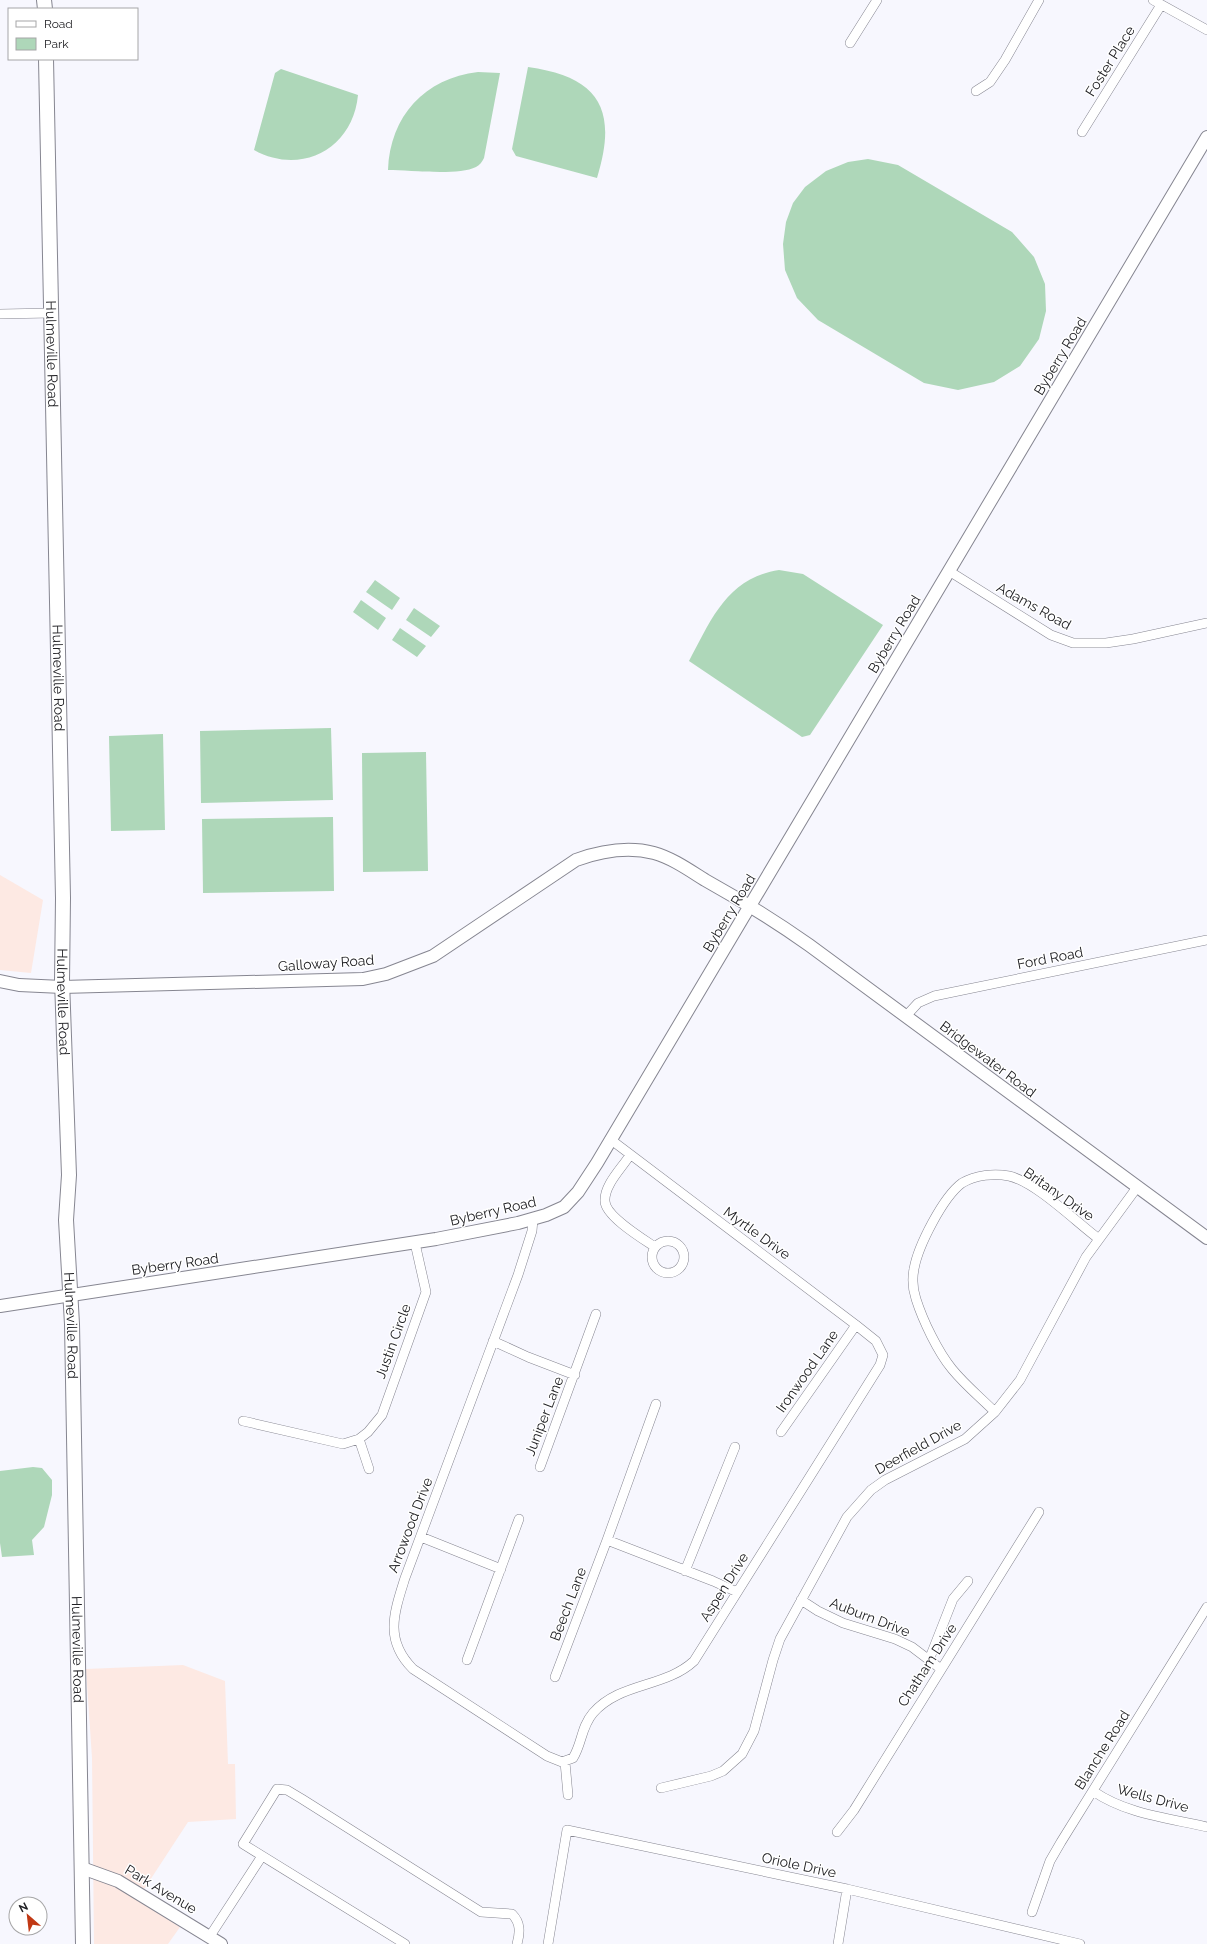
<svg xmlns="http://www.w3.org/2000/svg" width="1207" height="1944" font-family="Raleway,sans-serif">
<rect width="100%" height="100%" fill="#f7f7fe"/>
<path fill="#fde9e3" d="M0,875L43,900L31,973L0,970Z
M183,1665L225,1681L228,1764H235L236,1819L188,1822L137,1900L180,1927L168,1944H94L92,1758L86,1669Z"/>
<path fill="#aed7b9" d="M528,67C600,77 618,110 597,178L516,156L512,149Z
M281,69L358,95C353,149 301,176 254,150L275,73Z
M478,72L500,73L484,158C482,162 480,165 476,167C458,176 409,170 388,170C390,116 425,78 478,72Z
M868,159L898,165L1012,232L1034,257L1045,284L1046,311L1039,339L1020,366L994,382L958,390L924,383L818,320L797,298L785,270L783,244L786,222L793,203L805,187L826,171L848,162Z
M779,570L803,574L883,625L810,735L802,737L689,661C711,620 727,578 779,570Z
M375,580L400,598L392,610L366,592Z
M361,600L386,618L378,630L353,612Z
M414,608L440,626L431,637L406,620Z
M400,628L426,646L417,657L392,640Z
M331,728L333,800L201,803L200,731Z
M163,734L165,830L111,831L109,736Z
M426,752L428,871L363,872L362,753Z
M333,817L334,891L203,893L202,819Z
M33,1467L42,1468L52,1480V1495L44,1527L32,1540L34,1555L2,1557L0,1543V1471Z"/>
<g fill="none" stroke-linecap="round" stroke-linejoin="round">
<g stroke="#868691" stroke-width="10">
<path id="street" d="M1153,0L1207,30
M850,43L877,0
M976,91L990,82L1005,60L1039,0
M1082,132L1161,5
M0,314L51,313
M949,571L1051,635L1073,643H1106L1133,639L1207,623
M906,1016L918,1003L934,996L1207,940
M630,1155C622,1168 604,1185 605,1201C605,1216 643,1239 655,1247
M533,1219L532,1231L518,1275L405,1578C394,1613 384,1640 413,1669L547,1756L562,1762L573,1758C582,1744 581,1727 593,1713C620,1682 665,1688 694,1661L880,1365L883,1355L876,1341L856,1325L610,1139
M652 1257a16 16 0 1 1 32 0a16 16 0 1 1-32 0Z
M493,1341L528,1357L575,1375
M995,1412C981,1398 965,1385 952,1369C938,1352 923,1321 916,1299C913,1290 912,1279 914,1269C918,1246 943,1197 962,1183C976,1175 994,1173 1009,1176C1036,1182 1076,1222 1099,1239
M243,1421L343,1444L359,1439L368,1432L382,1415L426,1292L415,1243
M781,1432L856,1325
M359,1439L369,1469
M540,1467L596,1314
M421,1537L501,1569
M607,1540L713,1581L737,1592
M685,1571L735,1447
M801,1600L818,1611L843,1623L895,1639L912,1647L941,1669
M467,1660L519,1519
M929,1660L953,1599L968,1581
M555,1677L607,1540L656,1404
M565,1762L568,1795
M661,1788L711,1776L723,1771L742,1754L754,1731L773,1660L780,1639L847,1517L871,1490L885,1480L965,1439L995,1412L1020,1380L1086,1257L1138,1186
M1093,1791C1126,1814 1168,1818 1207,1827
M837,1832L854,1810L1039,1512
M1032,1912L1050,1861L1061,1842L1207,1607
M210,1936L262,1856
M405,1944L243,1844L277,1789L287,1790L302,1799L481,1912L512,1914C521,1923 520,1933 517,1944
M548,1944L567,1830L847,1889L1080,1944
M838,1944L847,1889"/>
</g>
<g stroke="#868691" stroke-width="14">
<path id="secondary" d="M0,981L19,985L62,987L363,979L386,974L433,956L576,860C601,851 627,846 654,853C672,858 689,870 705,880C741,900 775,921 809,945L1207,1238
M0,1306L436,1239L518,1223L546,1215L564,1207L578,1192L597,1163C800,820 1004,479 1207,137
M82,1868L118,1881L221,1944"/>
</g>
<g stroke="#868691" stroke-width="16">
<g id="primary">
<path d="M44,0L45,9"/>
<path id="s1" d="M46,59L63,898L62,981L69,1175L66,1220L72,1324L83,1944"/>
</g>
</g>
<use href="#street" stroke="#fff" stroke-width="9"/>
<use href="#secondary" stroke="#fff" stroke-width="12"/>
<use href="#primary" stroke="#fff" stroke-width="14"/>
</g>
<g text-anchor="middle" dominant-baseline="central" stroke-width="3" stroke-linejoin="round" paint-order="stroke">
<g font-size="14" fill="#202024" stroke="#fff">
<text transform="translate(1110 61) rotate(-58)">Foster Place</text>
<text stroke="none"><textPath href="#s1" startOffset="295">Hulmeville Road</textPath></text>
<text transform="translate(1060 356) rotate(-59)">Byberry Road</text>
<text transform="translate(1034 606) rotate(29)">Adams Road</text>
<text transform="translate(894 634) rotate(-59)">Byberry Road</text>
<text stroke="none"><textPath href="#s1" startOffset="619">Hulmeville Road</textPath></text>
<text transform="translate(729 913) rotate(-59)">Byberry Road</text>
<text transform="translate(1050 958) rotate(-11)">Ford Road</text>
<text transform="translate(326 963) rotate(-4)">Galloway Road</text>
<text stroke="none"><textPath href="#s1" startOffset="943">Hulmeville Road</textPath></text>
<text transform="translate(988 1059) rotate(37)">Bridgewater Road</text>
<text transform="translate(1059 1194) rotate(35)">Britany Drive</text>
<text transform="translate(493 1211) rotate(-13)">Byberry Road</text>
<text transform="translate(757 1233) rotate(36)">Myrtle Drive</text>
<text transform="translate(175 1264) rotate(-8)">Byberry Road</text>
<text stroke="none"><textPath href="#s1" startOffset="1267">Hulmeville Road</textPath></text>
<text transform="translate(393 1341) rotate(-70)">Justin Circle</text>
<text transform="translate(807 1371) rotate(-55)">Ironwood Lane</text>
<text transform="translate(544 1416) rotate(-69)">Juniper Lane</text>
<text transform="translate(918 1447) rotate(-29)">Deerfield Drive</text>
<text transform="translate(410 1525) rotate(-69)">Arrowood Drive</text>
<text transform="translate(724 1587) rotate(-58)">Aspen Drive</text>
<text transform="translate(568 1604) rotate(-69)">Beech Lane</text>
<text transform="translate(870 1617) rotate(21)">Auburn Drive</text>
<text stroke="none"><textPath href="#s1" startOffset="1591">Hulmeville Road</textPath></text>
<text transform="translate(927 1665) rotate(-57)">Chatham Drive</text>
<text transform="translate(1102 1750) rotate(-58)">Blanche Road</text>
<text transform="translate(1153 1798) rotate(15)">Wells Drive</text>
<text transform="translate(799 1865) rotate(12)">Oriole Drive</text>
<text transform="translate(161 1889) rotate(31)">Park Avenue</text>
</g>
</g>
<rect x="8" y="8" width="130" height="52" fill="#ffffff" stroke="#a6a6a7"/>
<rect x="16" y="21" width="20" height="6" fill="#ffffff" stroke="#a6a6a7"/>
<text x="44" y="28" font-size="12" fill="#202024">Road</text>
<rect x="16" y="38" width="20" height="12" fill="#aed7b9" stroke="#a6a6a7"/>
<text x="44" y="48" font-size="12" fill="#202024">Park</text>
<g transform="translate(28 1916) rotate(332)"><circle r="19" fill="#ffffff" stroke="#a6a6a7"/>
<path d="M0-3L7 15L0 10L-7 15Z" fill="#c13814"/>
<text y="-6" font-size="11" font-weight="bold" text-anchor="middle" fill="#202024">N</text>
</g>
</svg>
